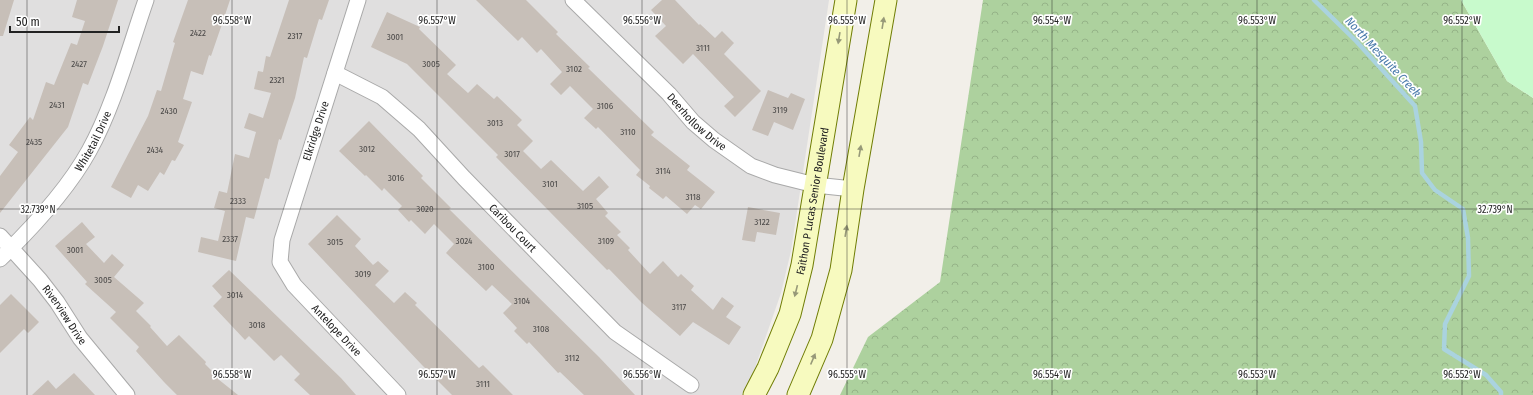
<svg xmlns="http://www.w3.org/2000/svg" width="1533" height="395" font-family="'Fira Sans Condensed',sans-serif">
<defs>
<pattern id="forest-crowns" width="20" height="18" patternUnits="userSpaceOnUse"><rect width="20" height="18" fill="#add19e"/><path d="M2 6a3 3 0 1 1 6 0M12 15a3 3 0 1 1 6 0" fill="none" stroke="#95b388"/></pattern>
</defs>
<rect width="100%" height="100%" fill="#f2efe9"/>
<path fill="#e0dfdf" d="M0,0H829L791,251L781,293L750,382L742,395H0Z"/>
<path fill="url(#forest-crowns)" d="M983,0H1461L1507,81L1533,98V395H840L868,337L940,282Z"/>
<path fill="#c8facc" d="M1461,0H1533V98L1507,81Z"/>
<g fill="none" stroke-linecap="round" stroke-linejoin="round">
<path stroke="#aad3df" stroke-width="4.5" d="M1314,0L1356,41L1415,106L1421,142L1422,173L1435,190L1463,209L1468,238L1469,276L1445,324L1444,349L1486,375L1501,392V395"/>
</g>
<path fill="#c7bfb8" d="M0,0H14L3,36H0Z
M77,0H118L103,46L88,85L83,83L68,127L0,213V176L18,152L9,145L30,117L33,120L46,82L54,85L71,43L77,45L85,21L72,17Z
M188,0H230L221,27L211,56L209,55L203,75L191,71L183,99L192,102L178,142L184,145L175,161L172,160L164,175L160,172L148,191L138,185L131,198L111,187L148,116L157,90L161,91L175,43L173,42Z
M289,0H329L322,20L319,19L307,58L304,57L295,98L281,140L279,139L269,179L265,178L254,219L246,217L236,261L198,252L201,237L218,241L225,211L214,208L219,191L227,193L235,154L249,158L256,132L244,128L249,113L263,118L271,93L254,89L258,71L263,72L266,56L270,57Z
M476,0H526L558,32L556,34L590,67L588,68L654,132L651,135L690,166L687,170L715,192L701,209L695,205L687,214L666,196L663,199L649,188L650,186L636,175L640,170L598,127L596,129L584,118L593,109L570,86L561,95L550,84L562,72L541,49L537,53L522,37L518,41Z
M662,0H675L699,25L700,24L715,38L722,31L734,43L724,54L761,91L735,117L724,106L734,97L693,54L683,64L655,36L666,26L651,10Z
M387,12L420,27L419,29L456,65L447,74L468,93L477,84L494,99L497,96L522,120L517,125L533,141L523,151L541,169L551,160L583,191L599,176L609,187L596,199L608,213L605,216L621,232L617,235L630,248L628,250L650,274L663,261L678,277L681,274L694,286L691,290L713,310L722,297L734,306L726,317L741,327L729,345L693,322L680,336L641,302L609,269L607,270L496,157L498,155L407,64L371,47Z
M768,90L788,98L791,93L805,99L793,130L774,122L768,136L752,130Z
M369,121L423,176L421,178L451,208L449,209L599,357L635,395H584L560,372L558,373L529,342L527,344L514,331L517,328L503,313L512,304L492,285L486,291L446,253L454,244L434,224L425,234L411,220L409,222L398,210L402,206L384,188L382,191L366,175L365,176L339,151Z
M748,207L780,213L776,235L757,232L755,242L742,240Z
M337,215L361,239L355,246L373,265L378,261L389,271L375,285L394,303L405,292L417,303L415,305L479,368L483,365L513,395H452L422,365L308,244Z
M82,222L95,237L86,244L104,263L112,254L124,265L114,277L144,303L136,311L151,326L150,327L167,346L179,335L206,362L205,364L219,378L218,379L238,395H177L164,382L136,351L139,347L110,318L116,312L85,284L87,282L55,246Z
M229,270L341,378L356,395H310L294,380L300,374L281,355L274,361L249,336L245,340L213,306L222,297L212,286Z
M11,294L39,322L28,333L24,329L0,353V305Z
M74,373L95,395H32L48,380L56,389Z"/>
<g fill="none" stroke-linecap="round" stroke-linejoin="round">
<g stroke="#a9a9a9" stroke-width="17">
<g id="street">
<path id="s1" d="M358,0L282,240L280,262L294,285L398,395"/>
<path id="s2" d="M573,0L669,94L693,122L714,140L751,166L775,175L815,185L853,189"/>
<path id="s3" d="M335,73L382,97L419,129L464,178L615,332L691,385"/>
<path id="s4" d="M0,236L40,280L57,302L80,338L127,395"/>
<path id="s5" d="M0,259C31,229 68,189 89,151C114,106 129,49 146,0"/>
</g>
</g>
<g stroke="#707d05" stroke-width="23">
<g id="secondary">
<path id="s6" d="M754,395L768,368L790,314L802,265L846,0"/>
<path d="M798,395L822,339L841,270L853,189L886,0"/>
</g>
</g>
<use href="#street" stroke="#fff" stroke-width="15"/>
<use href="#secondary" stroke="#f7fabf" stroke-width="21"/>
</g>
<defs><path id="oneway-solid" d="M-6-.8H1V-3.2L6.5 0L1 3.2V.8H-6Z"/></defs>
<g fill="#979978">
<use href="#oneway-solid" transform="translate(883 23) rotate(-81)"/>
<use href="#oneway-solid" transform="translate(839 38) rotate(99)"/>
<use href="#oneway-solid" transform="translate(860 151) rotate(-80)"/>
<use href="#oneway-solid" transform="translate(846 231) rotate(-81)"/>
<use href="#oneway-solid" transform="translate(796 291) rotate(104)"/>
<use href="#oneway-solid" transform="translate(813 359) rotate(-67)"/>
</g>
<path fill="none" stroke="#222" stroke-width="1" stroke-opacity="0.45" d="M27,0V395M232,0V395M437,0V395M642,0V395M847,0V395M1052,0V395M1257,0V395M1462,0V395M0,209H1533"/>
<g text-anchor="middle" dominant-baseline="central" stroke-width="3.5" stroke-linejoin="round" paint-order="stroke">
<g font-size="9" fill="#4b4948">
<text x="198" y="33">2422</text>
<text x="295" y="36">2317</text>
<text x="395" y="37">3001</text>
<text x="703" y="48">3111</text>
<text x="79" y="64">2427</text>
<text x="431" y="64">3005</text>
<text x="574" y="69">3102</text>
<text x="277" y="80">2321</text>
<text x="57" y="105">2431</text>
<text x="605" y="106">3106</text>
<text x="780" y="110">3119</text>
<text x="169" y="111">2430</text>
<text x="495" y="123">3013</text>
<text x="628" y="132">3110</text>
<text x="34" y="142">2435</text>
<text x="367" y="149">3012</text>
<text x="155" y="150">2434</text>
<text x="512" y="154">3017</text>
<text x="663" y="171">3114</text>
<text x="396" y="178">3016</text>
<text x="550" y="184">3101</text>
<text x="693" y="197">3118</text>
<text x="238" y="201">2333</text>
<text x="585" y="206">3105</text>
<text x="425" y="209">3020</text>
<text x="762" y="222">3122</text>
<text x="230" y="239">2337</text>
<text x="464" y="241">3024</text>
<text x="606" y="241">3109</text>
<text x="335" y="242">3015</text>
<text x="75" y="250">3001</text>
<text x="486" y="267">3100</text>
<text x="363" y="274">3019</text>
<text x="103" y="280">3005</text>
<text x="235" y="295">3014</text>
<text x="522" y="301">3104</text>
<text x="679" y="307">3117</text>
<text x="257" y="325">3018</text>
<text x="541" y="329">3108</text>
<text x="572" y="358">3112</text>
<text x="483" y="384">3111</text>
</g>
<g font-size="11" fill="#222" stroke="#fff">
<text stroke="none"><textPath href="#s2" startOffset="174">Deerhollow Drive</textPath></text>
<text transform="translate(316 131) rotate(-72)">Elkridge Drive</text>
<text stroke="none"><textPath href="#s5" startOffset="151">Whitetail Drive</textPath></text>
<text stroke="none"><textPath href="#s6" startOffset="204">Faithon P Lucas Senior Boulevard</textPath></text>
<text stroke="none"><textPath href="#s3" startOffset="238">Caribou Court</textPath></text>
<text stroke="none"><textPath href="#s4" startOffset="102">Riverview Drive</textPath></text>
<text stroke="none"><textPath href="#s1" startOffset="363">Antelope Drive</textPath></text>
</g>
<g font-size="12" font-style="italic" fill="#4a7aab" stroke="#fff">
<text transform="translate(1383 57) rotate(47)">North Mesquite Creek</text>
</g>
</g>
<g font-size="10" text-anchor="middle" fill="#222" stroke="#fff" stroke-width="3.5" stroke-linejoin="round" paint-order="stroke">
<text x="232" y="24">96.558°W</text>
<text x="437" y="24">96.557°W</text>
<text x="642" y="24">96.556°W</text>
<text x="847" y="24">96.555°W</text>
<text x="1052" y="24">96.554°W</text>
<text x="1257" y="24">96.553°W</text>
<text x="1462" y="24">96.552°W</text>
<text x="38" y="213">32.739°N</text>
<text x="1495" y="213">32.739°N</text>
<text x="232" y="378">96.558°W</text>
<text x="437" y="378">96.557°W</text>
<text x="642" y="378">96.556°W</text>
<text x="847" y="378">96.555°W</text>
<text x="1052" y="378">96.554°W</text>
<text x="1257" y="378">96.553°W</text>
<text x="1462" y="378">96.552°W</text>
</g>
<path d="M10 26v6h109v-6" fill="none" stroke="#222222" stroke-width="2"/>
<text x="16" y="26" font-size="12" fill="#222222" stroke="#ffffff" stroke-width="3" paint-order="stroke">50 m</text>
</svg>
